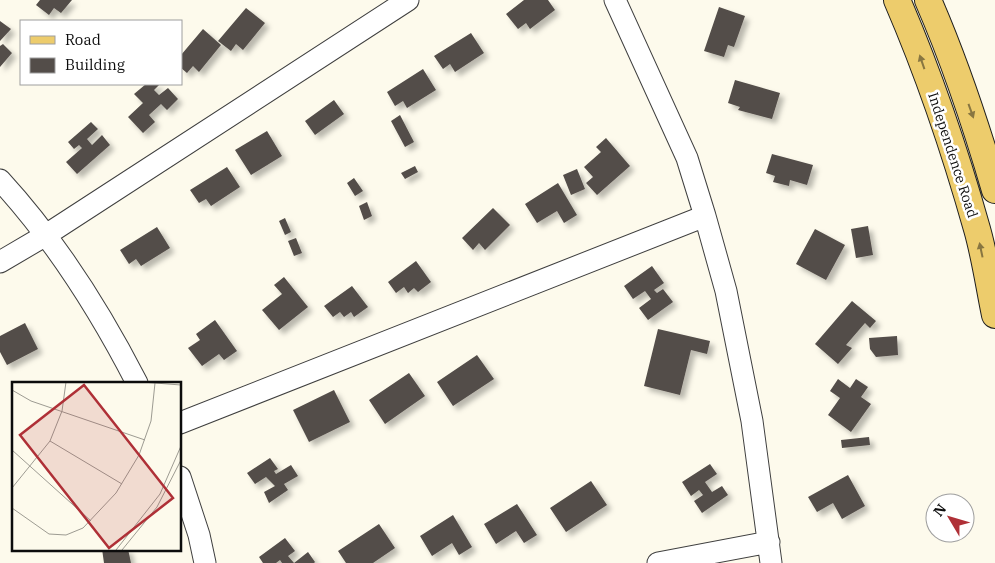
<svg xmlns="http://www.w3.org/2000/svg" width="995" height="563" font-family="'IBM Plex Serif',serif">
<defs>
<filter id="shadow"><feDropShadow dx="4.5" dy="4.5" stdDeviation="2.5" flood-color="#0004"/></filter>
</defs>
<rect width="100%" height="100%" fill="#fdfaec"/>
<path fill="#534d49" filter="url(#shadow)" d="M40,0H72L61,13L54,8L49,15L36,5Z
M524,0H548L555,10L530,29L526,23L518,29L506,14Z
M719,7L745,16L734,47L728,45L724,57L704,51Z
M246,8L265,23L243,50L236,44L231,51L218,41Z
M0,21L11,29L0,41Z
M203,29L221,45L199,72L193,66L187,73L181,68V55Z
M471,33L484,53L455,72L450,64L443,69L434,56Z
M3,44L12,53L0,67V46Z
M423,69L436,90L407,108L403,101L395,106L387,92Z
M735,80L780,93L772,119L738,110L740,107L728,103Z
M146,84H160L154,90L159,95L168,88L178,99L167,110L161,104L149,115L155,122L143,133L128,117L143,103L134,94Z
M334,100L344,114L315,135L305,121Z
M400,115L414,142L405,147L391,121Z
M91,122L98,129L87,139L92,145L102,135L110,145L77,174L66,162L82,148L79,145L74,149L68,142Z
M267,131L282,156L251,175L235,150Z
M606,138L630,166L597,195L586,183L593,177L584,167L601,152L596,147Z
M772,154L813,165L807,185L790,180L789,186L773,182L775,176L766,173Z
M415,166L418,172L405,179L401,173Z
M227,167L240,187L211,206L206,199L199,203L190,190Z
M577,169L585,189L571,195L563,175Z
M354,178L363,191L355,196L347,183Z
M558,183L577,215L564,223L557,211L537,223L525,204Z
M367,202L372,216L364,220L359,206Z
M493,208L510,225L485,250L479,243L473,250L462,238Z
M285,218L291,232L285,235L279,221Z
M868,226L873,255L856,258L851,229Z
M157,227L170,248L141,266L136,259L129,264L120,250Z
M815,229L845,245L826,280L796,264Z
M296,238L302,253L294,256L288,241Z
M416,261L431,282L418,292L414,288L408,293L404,287L396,293L388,282Z
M652,266L664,283L654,290L657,293L663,289L673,302L648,320L639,308L651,299L645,291L633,299L624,286Z
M284,277L308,307L279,330L262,310L282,294L274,285Z
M352,286L368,307L354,317L351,312L344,317L340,312L333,317L324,306Z
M852,301L876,321L870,328L865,323L846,345L852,348L838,364L815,344Z
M215,320L237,351L224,360L219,354L202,366L188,348L200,340L196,334Z
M25,323L38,349L7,365L0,352V336Z
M658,329L710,341L707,354L691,350L680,395L644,386Z
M897,336L898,355L876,357L870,349L869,338Z
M477,355L494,379L453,406L437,382Z
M409,373L425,396L385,424L369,400Z
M838,379L850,388L856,379L868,387L861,397L871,404L851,432L828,415L840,398L830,391Z
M334,390L350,422L309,442L293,410Z
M869,437L870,445L842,448L841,440Z
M270,458L278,469L274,471L276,474L291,465L298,476L284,484L288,490L269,503L264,492L275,486L266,477L255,484L247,473Z
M710,464L717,474L705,482L712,492L722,486L728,495L702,513L694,501L703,495L699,490L691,496L682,482Z
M848,475L865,506L842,519L833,503L817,512L808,497Z
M591,481L607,505L566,532L550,508Z
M517,504L537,535L524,543L516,531L496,544L484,524Z
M453,515L472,547L459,555L452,543L432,556L420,536Z
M379,524L395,548L373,563H346L338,551Z
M285,538L295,551L288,556L294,563L308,552L315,562L314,563H282L280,560L276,563H263L259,557Z
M102,549H128L131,563H104Z"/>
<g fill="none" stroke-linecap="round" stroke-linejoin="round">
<g stroke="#3f3f3f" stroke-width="23">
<path id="minor" d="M615,0L687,158L705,216L726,291L752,421L771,563
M0,180C56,241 99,309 137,383
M0,262L46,235L408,0
M180,423L705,216
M180,477L199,535L205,563
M658,563L769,542"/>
</g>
<g stroke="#1d1d1d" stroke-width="28">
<path id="major" d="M897,0C929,74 955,151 977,229C985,257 989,286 995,315
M928,0C955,62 976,125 995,190"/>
</g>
<use href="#minor" stroke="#fff" stroke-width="21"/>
<use href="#major" stroke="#edcc6c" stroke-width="26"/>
</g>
<defs><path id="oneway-solid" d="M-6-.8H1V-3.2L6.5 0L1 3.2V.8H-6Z" transform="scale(1.25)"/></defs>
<g fill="#887641">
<use href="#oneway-solid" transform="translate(922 62) rotate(-109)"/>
<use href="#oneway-solid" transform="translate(971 111) rotate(70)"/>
<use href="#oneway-solid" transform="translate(981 250) rotate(-102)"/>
</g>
<g text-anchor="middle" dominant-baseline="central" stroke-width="5" stroke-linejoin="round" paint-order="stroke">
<g font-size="14" fill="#0c0c0c" stroke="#fff">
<text transform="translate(953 155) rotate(72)">Independence Road</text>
</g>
</g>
<g transform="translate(12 382)">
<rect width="169" height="169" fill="#fdfaec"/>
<path fill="none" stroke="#9d9b92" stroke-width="1" d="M130,0L169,3M0,8L19,19L133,58M38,59L110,102M0,68L79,139M0,106L38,59L50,29L54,0M0,126L37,152L54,153L71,146L104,111L127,73L139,39L143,1M104,168L148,112L169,64M110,168L145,125L169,78"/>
<path fill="#af3037" fill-opacity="0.15" stroke="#af3037" stroke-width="2.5" d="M72,3L161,116L97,166L8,53Z"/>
<rect width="169" height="169" fill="none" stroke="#0c0c0c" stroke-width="2.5"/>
</g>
<rect x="20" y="20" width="162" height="65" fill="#ffffff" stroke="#9e9e9e"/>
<rect x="30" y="36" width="25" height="8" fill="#edcc6c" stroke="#9e9e9e"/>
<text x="65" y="45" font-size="15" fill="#0c0c0c">Road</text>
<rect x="30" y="58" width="25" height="15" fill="#534d49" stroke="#9e9e9e"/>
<text x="65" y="70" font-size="15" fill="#0c0c0c">Building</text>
<g transform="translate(950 518) rotate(308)"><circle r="24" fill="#ffffff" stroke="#9e9e9e"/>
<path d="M0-4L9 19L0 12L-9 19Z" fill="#af3037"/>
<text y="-8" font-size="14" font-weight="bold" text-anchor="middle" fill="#0c0c0c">N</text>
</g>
</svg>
